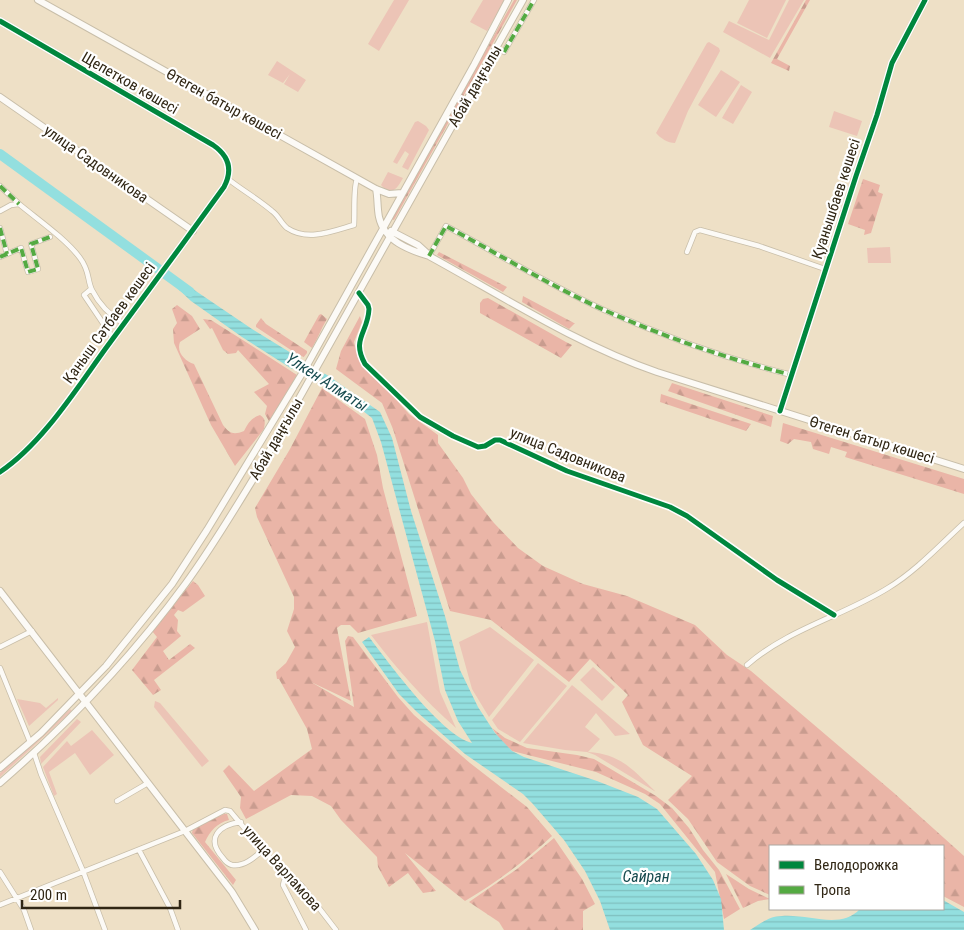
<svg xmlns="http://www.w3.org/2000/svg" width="964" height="930" font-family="'Roboto Condensed',sans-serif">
<defs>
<pattern id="forest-firs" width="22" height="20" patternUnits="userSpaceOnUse" patternTransform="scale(1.25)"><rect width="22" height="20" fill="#eab5a7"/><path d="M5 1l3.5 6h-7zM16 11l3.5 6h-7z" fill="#c99c8f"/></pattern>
<pattern id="water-rules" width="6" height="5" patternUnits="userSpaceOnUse" patternTransform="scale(1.25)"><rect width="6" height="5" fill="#93dfdf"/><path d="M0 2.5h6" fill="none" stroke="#7fbfbe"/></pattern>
</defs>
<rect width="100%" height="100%" fill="#eee0c6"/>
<path fill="#ecc4b6" d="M394,0H409L379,51L368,44Z
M483,0H505L487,31L470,22Z
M749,0H786L767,38L737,23Z
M789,0H804L770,58L723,32L729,21L769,40Z
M709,42L719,48L720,51L688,111L675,143C668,143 660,138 656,133L707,43Z
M277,61L306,80L298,92L284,84L290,74L283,83L268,75Z
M721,70L740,82L716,117L698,105Z
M741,85L752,92L733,124L722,118Z
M834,111L862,121L857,136L829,127Z
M418,121L426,126L429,130L408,170L402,167L409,154L405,151L397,164L393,162L415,122Z
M388,172L403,178C397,189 391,197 381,185Z
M890,247L891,263H868L867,248Z
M427,622L440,692L456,728C424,700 397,669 371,635Z
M490,627L534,660L489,717L472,689L459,642Z
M538,663L567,686L520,742L498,729L492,720Z
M593,667L615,687L602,701L580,680Z
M572,685L630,734L615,736L596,713L585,727L600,739L588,752C621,754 633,770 656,792L595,755L587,752L565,750L523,743Z
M58,698V700L29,726L17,699L40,703L46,708Z
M155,701L160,703L209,761L202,767L154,707Z
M70,709L72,711L0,777V773Z
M77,719L81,722L41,764L40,757Z
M92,730L114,755L90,775L75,753L49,772L57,794L54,796L43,767L67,741L71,746Z"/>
<path fill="url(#forest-firs)" d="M514,0H517L394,220L391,219Z
M806,0H810L777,59L790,66L789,71L771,63Z
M863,179L880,185L878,192L883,194L871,233L864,235L865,230L848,224Z
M439,252L507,287L503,292L437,255Z
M523,296L574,323H575L569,329L522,302Z
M488,298L566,342L572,345L561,358L480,313V303L483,299Z
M177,305L192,316L200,329L180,342C176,352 185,361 194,364L223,425C230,434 234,435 244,431C248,423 251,418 260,415C266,419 265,422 264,429L235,466L211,425L174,343L173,329L177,323L172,309Z
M321,314L327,319C321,329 318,338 312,348L304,342L319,315Z
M360,316L362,322L354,342L358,357L409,414L438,435V443L463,478L471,494L494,523L518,548L543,566L583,584L627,596L695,625L727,655L751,671L894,793L964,856V907L943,896V846H770V895L750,886L717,862L688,819L668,800L692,776L643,745L622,702L628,695L590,659L569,682L491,620L450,611L393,429L382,403L336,369L341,351Z
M261,318L266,324L307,351V353L303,358L256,327V325Z
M203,319L211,320L238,337L297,375L270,423L265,414L267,406L254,392L269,384L238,350L236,353L228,354L223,350L212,328L210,329Z
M672,383L773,416L771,427L668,391Z
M322,388L365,419L377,455L383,488L417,616L358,633L350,625H341L337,628L351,701L311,682L354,707L345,641L348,636L353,637L398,697L414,715L470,763L527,807L552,836C526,860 496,883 465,901L405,853L436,891L423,893L408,873L389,887L378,867L377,857L341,820L331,806L312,796L291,795L246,819L240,808L241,797L223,771L229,765L254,791L312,749L307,729L279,679H277L276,672L286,663L295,647L287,631L294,609V597L257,517L255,508L290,449Z
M661,394L751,424L746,431L660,402Z
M783,423L964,479V494L845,457L847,452L831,447L829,454L813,449L811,442L794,439L788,444L780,441Z
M193,581L198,585L205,596L183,612L178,610L174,615L178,620L177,631L181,636L163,651L169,660L190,644L195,648L154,680L161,690L153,695L132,670L157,637L152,631Z
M492,728L505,738L527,748L577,755L594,759L656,796L672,808L689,828L703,850L719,870L740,909L724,919L715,872L660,804L645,794L596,772L512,751L501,741Z
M224,814H227L229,820C217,823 210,831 205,842L236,880L233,885L192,833L193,828Z
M554,838L582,879L595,904L583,911V930H504L499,922L469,902L517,869Z
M726,874L749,889L770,899L758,901L743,908Z"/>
<path fill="url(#water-rules)" d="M181,281L252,329L327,375L380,412L392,438L411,511L445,616L460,670L478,707L495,733L512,751L524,757L597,781L638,797L657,809L696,854L713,880L721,899L724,930H610L600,901L585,871L564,840L532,803L523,794L465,754L417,712L399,694L362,642L369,637C389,663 441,735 472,743L458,721L445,690L435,641L381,442L372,418L349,400L292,369L242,337L191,301L177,288Z
M943,900L964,912V930H750C760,924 769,916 782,916C811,914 840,930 860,909H943Z"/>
<path fill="#eee0c6" d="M300,355L326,371L318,385L291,371Z"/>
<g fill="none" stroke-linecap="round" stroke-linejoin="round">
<path stroke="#93dfdf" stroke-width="10" d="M0,154L190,292"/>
<g stroke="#c8bea9" stroke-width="6">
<path id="street" d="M504,52L534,0
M228,179C242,190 258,199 272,211C278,215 281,223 287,228C308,242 333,231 354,225C355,212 353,189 357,179
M0,186L19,204
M0,211L11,205L19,204C37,219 66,239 80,258C90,271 87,280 92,290C99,304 111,316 124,324
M0,228L7,254
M687,252L695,232L700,230L759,246L825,269
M429,256L446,226C498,254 551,286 604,310C665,337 727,359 792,375
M0,257L21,248L28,272L38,269L31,244L50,237
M91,289L84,295L113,338
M359,293L368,305L369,309C368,333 351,339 365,364L420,417L453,436L478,447L485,446L495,440H500L567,471L670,507L687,516L777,580L834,615
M0,647L32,631
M747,665C788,629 843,616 888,588C916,571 940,545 964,523
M0,668L30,742
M34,753L41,774L83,871L105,930
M117,801L148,783
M241,822C219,825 205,838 223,858C225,861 228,864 232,865C244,867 255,857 263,850
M139,850L170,908L178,930
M0,872L24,910L31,930
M290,875L284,881L283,885L306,930
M0,905L185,831L225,810L230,811L267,855L302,886L336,930"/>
</g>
<g stroke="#c8bea9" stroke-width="8">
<path id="secondary" d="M38,0L376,189L389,194L402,193
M0,21L213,145C229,156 233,170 224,187C185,241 146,294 106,348C77,388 42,444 0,472
M0,97L193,231
M376,189C378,198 377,207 379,217C384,241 409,250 429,256C504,297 576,344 657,372L964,469
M391,231L418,245L429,255
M780,411L856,176L877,115L892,63L925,0
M0,591L232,892L255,930
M0,768L41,733L106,666L172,584L207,530L306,367L474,65L508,0
M0,783C69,723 132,657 186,583C213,546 236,507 260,468L523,0"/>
</g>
<use href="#street" stroke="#fcfaf6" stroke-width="4.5"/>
<use href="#secondary" stroke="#fcfaf6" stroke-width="6"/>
<path stroke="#54aa42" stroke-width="4" stroke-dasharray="8 4" stroke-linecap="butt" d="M504,52L534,0
M0,186L19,204
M0,228L7,254
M429,256L446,226C498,254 551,286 604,310C665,337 727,359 792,375
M0,257L21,248L28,272L38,269L31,244L50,237"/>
<g stroke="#fff" stroke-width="8">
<path id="cycleway" d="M0,21L213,145C229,156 233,170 224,187C185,241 146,294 106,348C77,388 42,444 0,472
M359,293L368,305L369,309C368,333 351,339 365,364L420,417L453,436L478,447L485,446L495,440H500L567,471L670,507L687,516L777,580L834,615
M780,411L856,176L877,115L892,63L925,0"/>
</g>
<use href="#cycleway" stroke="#00873e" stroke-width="5"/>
</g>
<g text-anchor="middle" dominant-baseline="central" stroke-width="4.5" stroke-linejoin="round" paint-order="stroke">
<g font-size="15" fill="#302614" stroke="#fff">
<text transform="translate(130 83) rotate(30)">Щепетков көшесі</text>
<text transform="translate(475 86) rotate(-60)">Абай даңғылы</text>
<text transform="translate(224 104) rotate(29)">Өтеген батыр көшесі</text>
<text transform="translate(96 164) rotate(35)">улица Садовникова</text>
<text transform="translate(836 199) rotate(-72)">Қуанышбаев көшесі</text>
<text transform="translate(109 323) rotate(-54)">Қаныш Сәтбаев көшесі</text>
<text transform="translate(276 439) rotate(-60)">Абай даңғылы</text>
<text transform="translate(872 440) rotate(17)">Өтеген батыр көшесі</text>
<text transform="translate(568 455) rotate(22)">улица Садовникова</text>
<text transform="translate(282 868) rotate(48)">улица Варламова</text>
</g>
<g font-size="16" font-style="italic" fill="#174b4f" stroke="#fff">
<text transform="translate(327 382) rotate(33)">Үлкен Алматы</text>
<text x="646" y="876">Сайран</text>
</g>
</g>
<rect x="769" y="845" width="175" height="65" fill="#ffffff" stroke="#aca8a1"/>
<rect x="779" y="861" width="25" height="8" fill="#00873e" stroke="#aca8a1"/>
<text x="814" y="870" font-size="15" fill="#302614">Велодорожка</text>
<rect x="779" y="886" width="25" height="8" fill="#54aa42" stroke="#aca8a1"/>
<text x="814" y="895" font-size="15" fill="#302614">Тропа</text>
<path d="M22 900v8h158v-8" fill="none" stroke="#302614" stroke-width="2.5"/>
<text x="30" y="900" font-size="15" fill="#302614" stroke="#ffffff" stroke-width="4" paint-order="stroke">200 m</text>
</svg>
